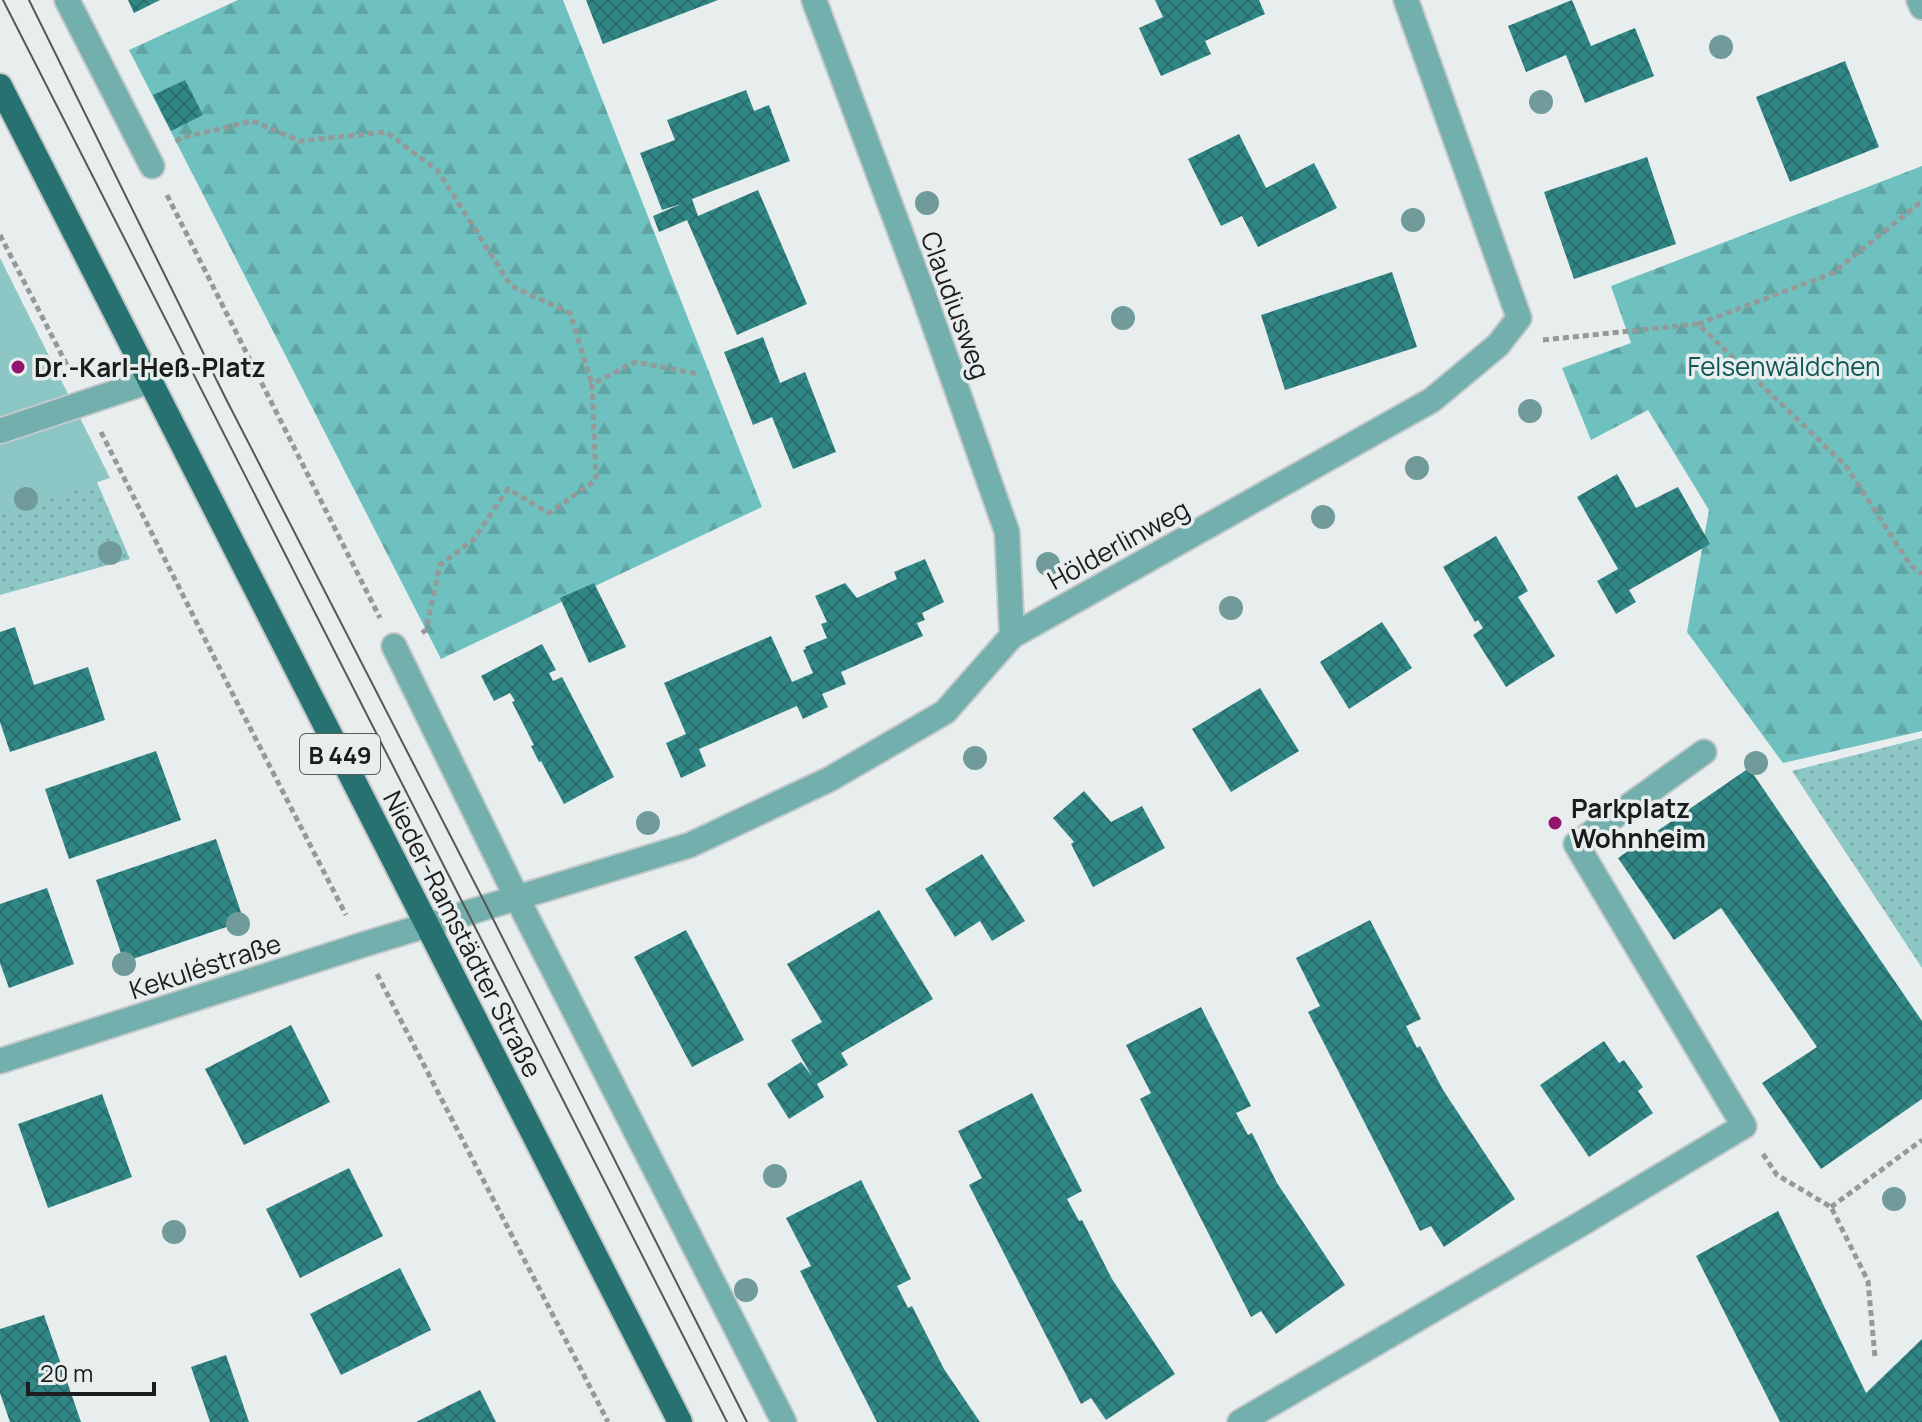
<svg xmlns="http://www.w3.org/2000/svg" width="1922" height="1422" font-family="Manrope,sans-serif">
<defs>
<pattern id="grass-dots" width="8" height="8" patternUnits="userSpaceOnUse" patternTransform="scale(2)"><rect width="8" height="8" fill="#8dc7c5"/><path d="M2 2h.1M6 6h.1" fill="none" stroke="#79aaa9" stroke-width="1.8" stroke-linecap="round"/></pattern>
<pattern id="forest-firs" width="22" height="20" patternUnits="userSpaceOnUse" patternTransform="scale(2)"><rect width="22" height="20" fill="#6fc1bf"/><path d="M5 1l3.5 6h-7zM16 11l3.5 6h-7z" fill="#60a5a4"/></pattern>
<pattern id="building-cross-hatch" width="8" height="8" patternUnits="userSpaceOnUse" patternTransform="scale(2)"><rect width="8" height="8" fill="#318785"/><path d="M0 0l8 8M0 8l8-8" fill="none" stroke="#296e6c"/></pattern>
</defs>
<rect width="100%" height="100%" fill="#e8eeee"/>
<path fill="url(#grass-dots)" d="M66,410L130,559L0,595V431Z
M1922,738V968L1792,771Z"/>
<path fill="url(#forest-firs)" d="M238,0H563L762,507L441,659L129,50Z
M1922,166V731L1783,763L1687,632L1709,510L1648,410L1591,440L1562,368L1631,343L1611,286Z"/>
<path fill="#8dc7c5" d="M0,258L110,478L0,514Z"/>
<path fill="url(#building-cross-hatch)" d="M128,0H160L134,13Z
M586,0H718L603,44Z
M1155,0H1259L1265,14L1205,41L1211,54L1161,76L1139,28L1163,17Z
M1572,0L1591,46L1635,28L1654,76L1585,103L1566,55L1526,72L1508,26Z
M1845,61L1879,147L1790,182L1756,97Z
M185,80L203,115L171,131L153,95Z
M746,90L754,111L769,105L790,161L692,199L698,216L758,190L807,304L737,335L687,220L659,232L653,216L681,204L662,210L640,153L675,140L667,120Z
M1239,134L1266,188L1314,163L1337,208L1258,247L1242,216L1221,226L1188,159Z
M1647,157L1676,244L1574,279L1544,192Z
M1392,272L1417,347L1285,390L1261,315Z
M763,337L780,383L805,372L836,452L793,469L772,417L753,425L724,352Z
M1617,474L1636,508L1678,487L1710,544L1629,590L1636,602L1616,614L1597,581L1618,569L1577,497Z
M1496,536L1528,591L1518,597L1555,656L1506,687L1473,635L1483,628L1478,620L1475,622L1443,567Z
M925,559L944,602L922,613L925,620L917,623L923,636L841,672L846,684L822,694L828,707L803,719L797,706L699,749L706,766L681,778L666,743L686,734L664,683L771,636L792,682L813,673L803,650L806,649L805,647L827,638L821,624L827,622L815,596L845,583L857,598L897,579L894,572Z
M594,583L626,647L589,663L560,598Z
M1382,622L1412,668L1349,709L1320,662Z
M15,627L34,685L88,667L105,720L10,752L0,722V632Z
M542,644L556,670L549,673L553,681L562,677L614,777L564,804L541,761L539,762L531,746L534,745L512,702L515,701L510,693L494,701L481,676Z
M1260,688L1299,751L1231,792L1192,729Z
M156,751L181,820L69,859L45,789Z
M1749,768L1922,1021V1099L1821,1169L1762,1083L1817,1047L1721,908L1674,940L1618,858Z
M1084,791L1111,822L1142,806L1165,848L1093,887L1071,844L1074,842L1053,818Z
M216,839L244,921L124,962L96,880Z
M982,854L1025,921L992,941L980,921L955,937L925,889Z
M47,888L74,964L9,988L0,963V904Z
M879,910L933,999L841,1053L848,1065L817,1084L824,1097L789,1119L767,1084L801,1062L812,1076L791,1040L822,1022L787,964Z
M1370,920L1421,1019L1406,1026L1417,1048L1420,1046L1443,1090L1515,1199L1444,1247L1431,1226L1420,1231L1308,1012L1320,1006L1296,958Z
M686,930L744,1040L692,1067L634,957Z
M1201,1007L1251,1106L1236,1113L1248,1135L1252,1133L1277,1183L1345,1285L1276,1334L1261,1311L1251,1317L1140,1099L1151,1093L1126,1045Z
M291,1025L330,1102L244,1145L205,1069Z
M1604,1041L1619,1063L1624,1060L1643,1087L1638,1091L1653,1113L1589,1157L1540,1085Z
M1032,1093L1082,1191L1067,1199L1079,1221L1082,1220L1112,1279L1175,1374L1106,1420L1091,1398L1081,1404L969,1185L982,1178L958,1131Z
M102,1094L132,1177L48,1208L18,1124Z
M349,1168L383,1236L300,1278L266,1209Z
M861,1180L911,1279L897,1286L908,1308L912,1306L944,1369L980,1422H877L800,1271L811,1266L786,1218Z
M1778,1211L1866,1393L1922,1339V1422H1780L1696,1256Z
M400,1268L431,1330L341,1375L310,1314Z
M44,1315L81,1422H10L0,1393V1329Z
M226,1355L249,1422H210L191,1367Z
M480,1390L496,1422H416Z"/>
<g fill="none" stroke-linecap="round" stroke-linejoin="round">
<g stroke="#c3c8c8" stroke-width="28">
<path id="minor" d="M67,0L152,166
M814,0L923,293L1007,532L1012,636
M1919,0L1922,7
M0,431L150,381
M394,646L517,898L784,1422
M0,1061L362,945L690,845L830,779L945,712L1012,636L1432,400L1498,345L1519,318L1406,0
M1240,1422L1579,1225L1744,1126L1576,844L1704,752"/>
</g>
<g stroke="#c3c8c8" stroke-width="28">
<path id="major" d="M0,86L680,1422"/>
</g>
<path stroke="#949999" stroke-width="5" stroke-dasharray="6 4" stroke-linecap="butt" d="M176,142L181,138L252,121L300,141L386,132L438,171L511,286L570,313L592,384
M167,195L380,618
M0,235L71,373
M1698,324L1833,273L1922,201
M1543,340L1698,324L1846,466L1911,566L1922,574
M101,432L223,675L346,915
M422,633L426,630L440,565L473,540L508,489L549,513L596,480L592,384L635,362L698,374
M377,974L608,1422
M1763,1154L1777,1175L1831,1207L1868,1281L1875,1357
M1831,1207L1922,1140"/>
<use href="#minor" stroke="#72afad" stroke-width="24"/>
<use href="#major" stroke="#277170" stroke-width="24"/>
<path stroke="#555858" stroke-width="2" d="M3,0L727,1422
M29,0L226,399L487,907L747,1422"/>
</g>
<g fill="#709b9a">
<circle cx="1721" cy="47" r="12"/>
<circle cx="1541" cy="102" r="12"/>
<circle cx="927" cy="203" r="12"/>
<circle cx="1413" cy="220" r="12"/>
<circle cx="1123" cy="318" r="12"/>
<circle cx="1530" cy="411" r="12"/>
<circle cx="1417" cy="468" r="12"/>
<circle cx="26" cy="499" r="12"/>
<circle cx="1323" cy="517" r="12"/>
<circle cx="110" cy="553" r="12"/>
<circle cx="1048" cy="564" r="12"/>
<circle cx="1231" cy="608" r="12"/>
<circle cx="975" cy="758" r="12"/>
<circle cx="1756" cy="763" r="12"/>
<circle cx="648" cy="823" r="12"/>
<circle cx="238" cy="924" r="12"/>
<circle cx="124" cy="964" r="12"/>
<circle cx="775" cy="1176" r="12"/>
<circle cx="1894" cy="1199" r="12"/>
<circle cx="174" cy="1232" r="12"/>
<circle cx="746" cy="1290" r="12"/>
</g>
<g fill="#93146f" stroke="#e8eeee" stroke-width="3">
<circle cx="18" cy="367" r="8"/>
<circle cx="1555" cy="823" r="8"/>
</g>
<g text-anchor="middle" dominant-baseline="central" stroke-width="7" stroke-linejoin="round" paint-order="stroke">
<rect fill="#e8eeee" stroke="#585c5c" stroke-width="2" x="300" y="734" width="80" height="40" rx="6"/>
<g font-size="24" font-weight="bold" fill="#1b1d1d">
<text x="340" y="754">B 449</text>
</g>
<g font-size="26" fill="#1b1d1d" stroke="#e8eeee">
<text transform="translate(956 305) rotate(70)">Claudiusweg</text>
<text transform="translate(1118 544) rotate(-29)">Hölderlinweg</text>
<text transform="translate(463 934) rotate(63)">Nieder-Ramstädter Straße</text>
<text transform="translate(205 966) rotate(-18)">Kekuléstraße</text>
</g>
<g font-size="26" fill="#0e5756" stroke="#e8eeee">
<text x="1784" y="366">Felsenwäldchen</text>
</g>
<g font-size="26" font-weight="bold" fill="#1b1d1d" stroke="#e8eeee" text-anchor="start">
<text x="34" y="367">Dr.-Karl-Heß-Platz</text>
<text x="1571" y="808">Parkplatz<tspan x="1571" dy="30">Wohnheim</tspan></text>
</g>
</g>
<path d="M28 1382v12h126v-12" fill="none" stroke="#1b1d1d" stroke-width="4"/>
<text x="40" y="1382" font-size="24" fill="#1b1d1d" stroke="#e8eeee" stroke-width="6" paint-order="stroke">20 m</text>
</svg>
